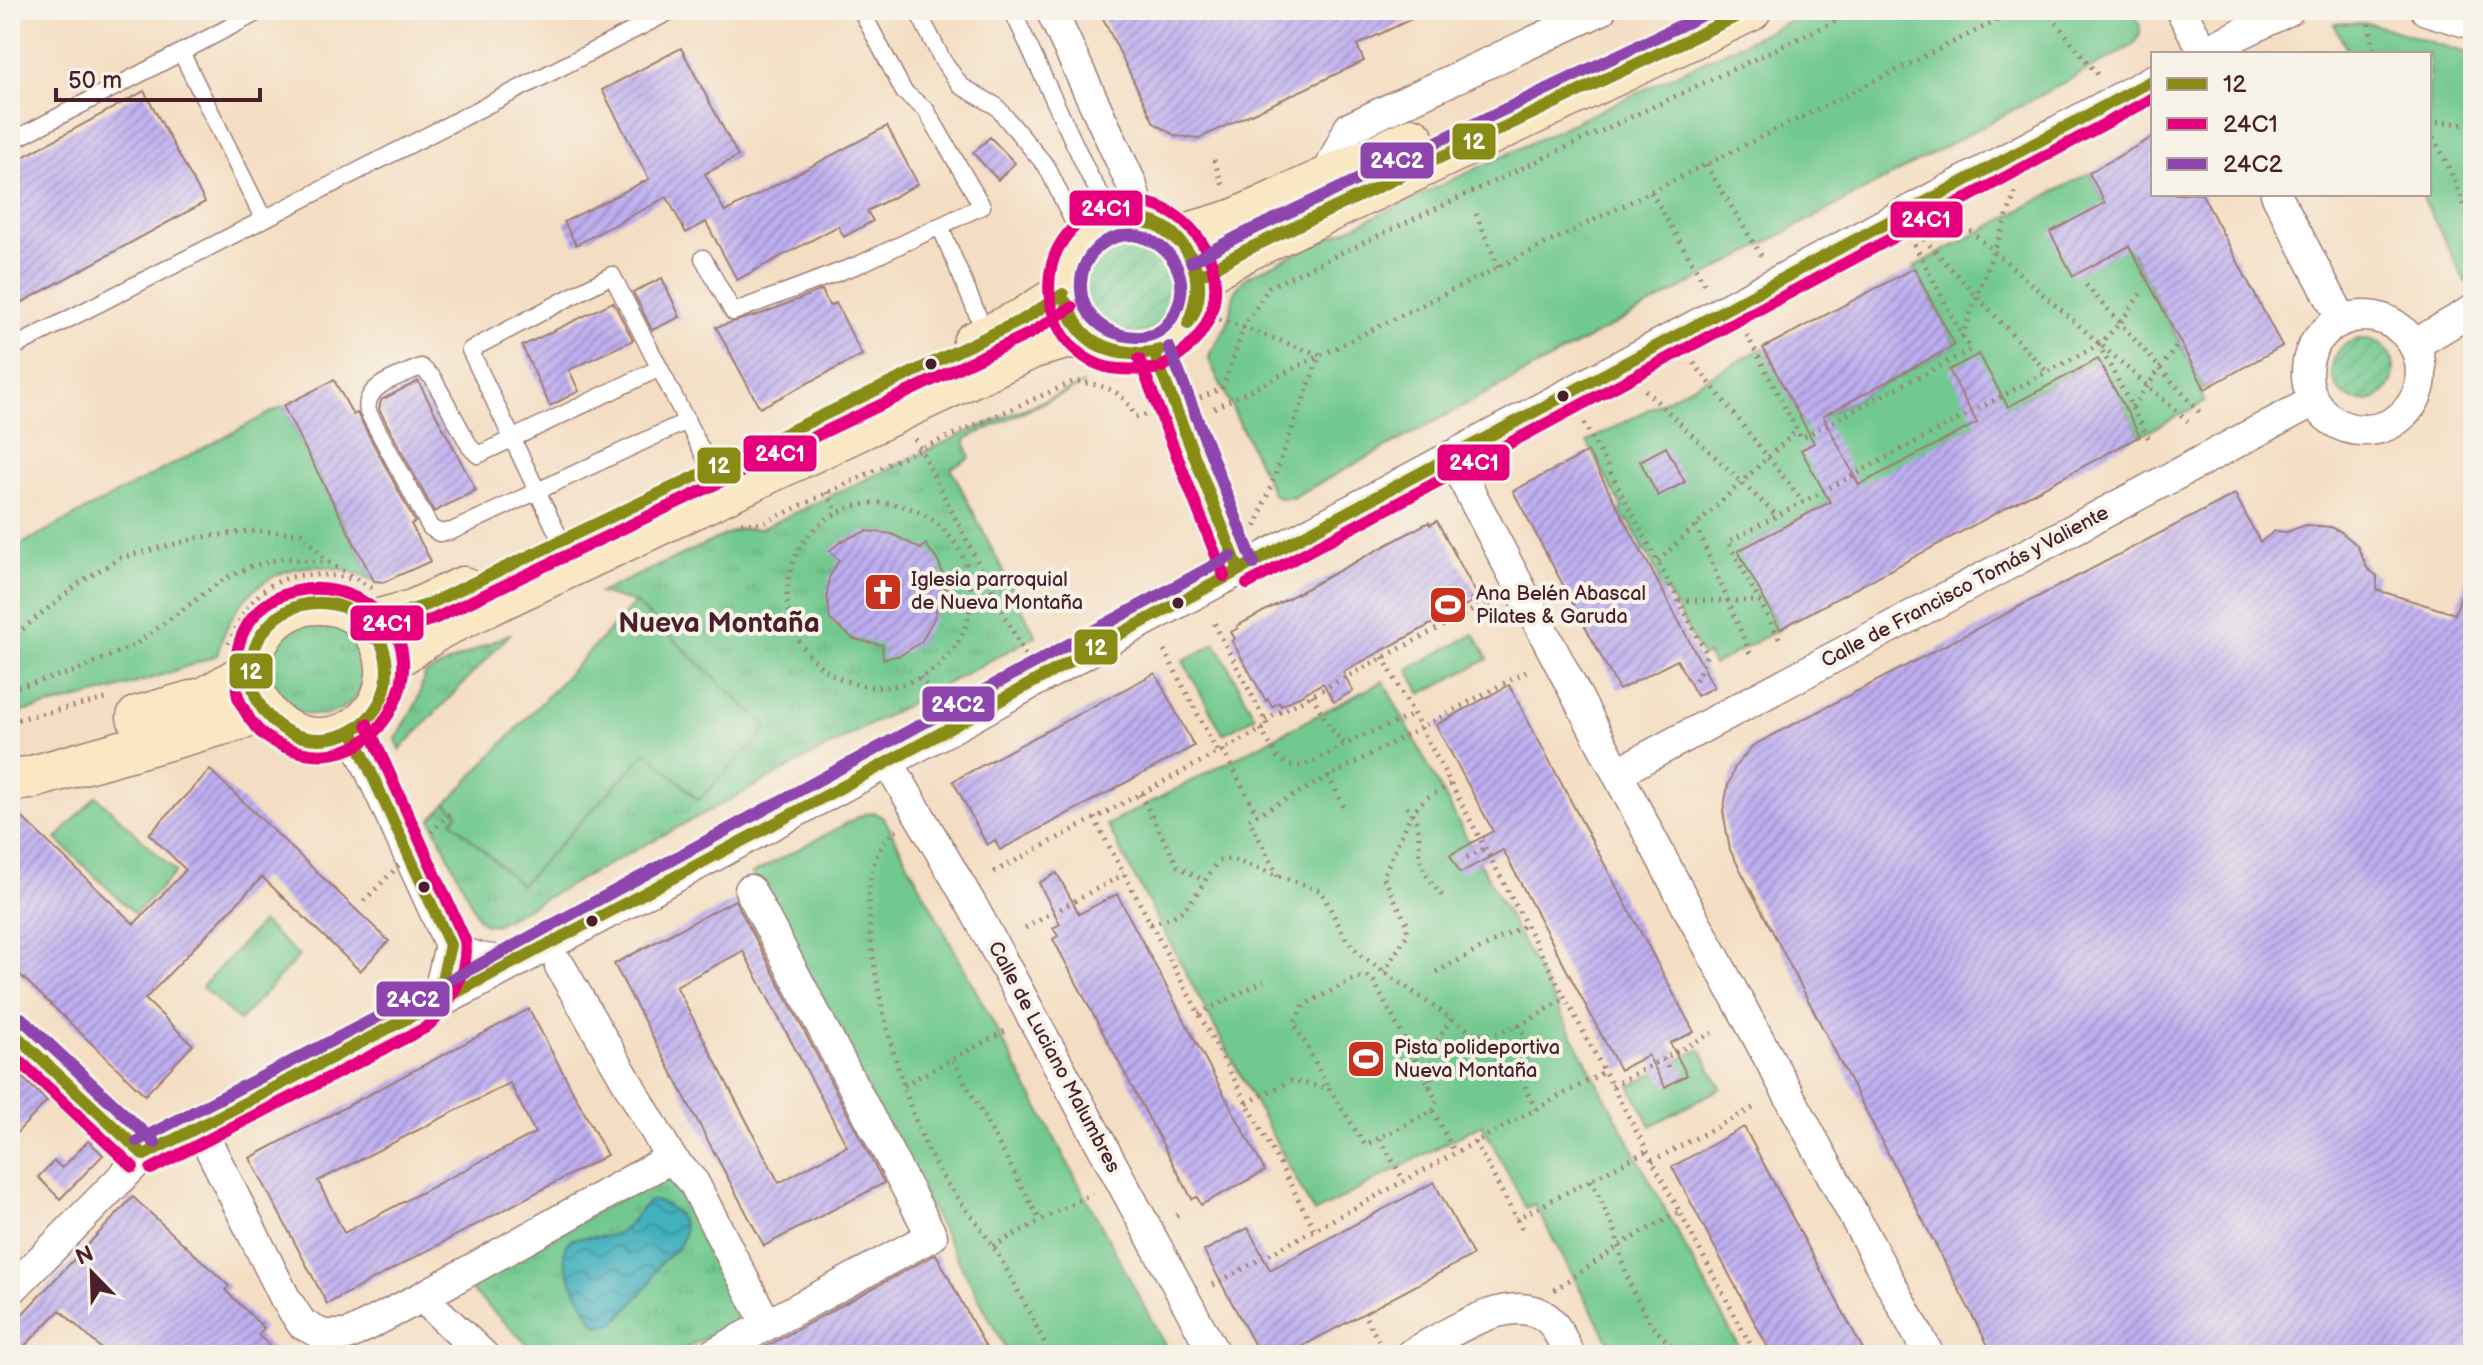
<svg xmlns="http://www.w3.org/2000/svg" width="2483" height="1365" font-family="'Balsamiq Sans',sans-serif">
<defs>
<pattern id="grass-tufts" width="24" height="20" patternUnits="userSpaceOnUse" patternTransform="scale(2)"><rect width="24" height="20" fill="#72c98f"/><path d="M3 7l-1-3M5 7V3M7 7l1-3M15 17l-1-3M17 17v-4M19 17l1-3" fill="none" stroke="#64ac7c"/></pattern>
<pattern id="garden-furrows" width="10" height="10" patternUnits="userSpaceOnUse" patternTransform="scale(2)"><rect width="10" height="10" fill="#72c98f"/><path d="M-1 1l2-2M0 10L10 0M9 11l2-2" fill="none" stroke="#64ac7c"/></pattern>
<pattern id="water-waves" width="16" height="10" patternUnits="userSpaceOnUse" patternTransform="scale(2)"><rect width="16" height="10" fill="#42b1be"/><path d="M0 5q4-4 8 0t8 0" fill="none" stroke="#398f9b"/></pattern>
<pattern id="building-hatch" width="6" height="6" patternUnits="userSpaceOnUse" patternTransform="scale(2)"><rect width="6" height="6" fill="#bdaef0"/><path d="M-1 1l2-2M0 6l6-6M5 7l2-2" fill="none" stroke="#9c8dc3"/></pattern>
</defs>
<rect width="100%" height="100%" fill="#f7f3e8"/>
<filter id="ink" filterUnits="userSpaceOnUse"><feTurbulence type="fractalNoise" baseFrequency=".0125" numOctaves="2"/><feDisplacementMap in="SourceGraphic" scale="16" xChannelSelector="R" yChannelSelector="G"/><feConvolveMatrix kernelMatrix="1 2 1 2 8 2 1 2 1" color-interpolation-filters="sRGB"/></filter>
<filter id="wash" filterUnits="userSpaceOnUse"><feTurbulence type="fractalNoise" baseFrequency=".006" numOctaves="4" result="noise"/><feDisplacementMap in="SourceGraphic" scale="32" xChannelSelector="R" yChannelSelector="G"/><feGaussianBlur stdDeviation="1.8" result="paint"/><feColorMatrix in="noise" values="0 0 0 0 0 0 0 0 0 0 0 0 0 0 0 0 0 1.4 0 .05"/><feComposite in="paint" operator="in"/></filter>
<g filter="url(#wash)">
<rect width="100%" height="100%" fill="#f4dec3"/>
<path fill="url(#grass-tufts)" stroke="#5e745d" stroke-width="2" d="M1084,384L965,439L970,458L951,468L1036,636L495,925L485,924L478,918L431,819L447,803L458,814L452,821L521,885L647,751L698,800L635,603L599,593L738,529H760L963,434Z
M271 668a47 47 0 1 1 94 0a47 47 0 1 1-94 0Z
M511,633L400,750L396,739L417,702L425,674Z
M666,1179L684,1190L740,1303L739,1314L734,1322L674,1355H538L474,1293L469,1284L651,1182Z"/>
<path fill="#72c98f" stroke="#5e745d" stroke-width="2" d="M1813,10H2133C2140,24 2145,34 2132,46L1292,498H1279L1274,495L1209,360L1210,353L1227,325L1235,291L1246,277Z
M2352,23L2373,24L2473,55V280L2466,283L2421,194H2429V54H2349L2334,24Z
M2089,173L2125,241L2134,249L2131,251L2146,279L2149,278L2151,281L2148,283L2163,311L2171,319L2168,321L2204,388L2199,391L2205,402L2140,436L2097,359L1739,551L1768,602L1766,604L1780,629L1713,665L1707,654L1702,656L1666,590L1662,591L1657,581L1660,579L1646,551L1642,552L1640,550L1643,547L1628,520L1625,521L1620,511L1623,509L1587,442L1763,348L1778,373L1805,426L1955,345L1914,267Z
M283,406L373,580C299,547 238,577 217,655C150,682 81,700 10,714V550Z
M635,603L768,728L699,800L647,752L521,885L452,821L458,814L447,803Z
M1474,634L1488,659L1421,694L1408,669Z
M1216,643L1255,717L1223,734L1183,661Z
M1383,681L1743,1355H1616L1534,1204L1526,1208L1482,1124L1314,1213L1107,825Z
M96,796L176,872L135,914L56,839Z
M875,813L884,818L1170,1355H1009L752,874L864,814Z
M262,922L299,956L239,1021L202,987Z
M1700,1049L1721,1088L1651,1126L1630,1086Z"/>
<path fill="url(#garden-furrows)" stroke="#5e745d" stroke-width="2" d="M1080 284a50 50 0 1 1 100 0a50 50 0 1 1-100 0Z
M2332 370a31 31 0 1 1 62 0a31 31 0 1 1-62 0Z"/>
<path fill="url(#water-waves)" stroke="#466874" stroke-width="2" d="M650,1201C668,1200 688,1219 683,1238C680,1250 666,1256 658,1266C654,1271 653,1277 650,1282C644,1291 620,1320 611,1325C610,1325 601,1326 599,1326L592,1320C584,1303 545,1245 576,1238C590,1235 606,1240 620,1232C633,1225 638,1208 650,1201Z"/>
<g id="blocks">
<path fill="url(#building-hatch)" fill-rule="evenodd" d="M1099,10H1430L1357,45L1364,61L1200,138L1176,136L1154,123Z
M681,48L738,156L705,174L725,212L887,126L918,184L867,211L873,221L844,237L838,226L737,280L706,222L686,233L667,197L576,245L564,222L649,179L602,90Z
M144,91L205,202L10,309V164Z
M990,137L1015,163L998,180L973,153Z
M2153,137V194H2202L2282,346L2205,389L2129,246L2073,276L2050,232L2105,203L2089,173Z
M1914,268L1955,345L1823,416L1859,485L1977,423L1949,370L1979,354L2008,407L2098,359L2140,436L1780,629L1738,551L1830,502L1801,450L1814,443L1763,348Z
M662,278L680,317L652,330L633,292Z
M822,290L829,306L836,303L862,355L760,408L716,327L761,314Z
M613,302L633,340L569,370L579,391L550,406L522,346Z
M334,380L353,415L357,413L415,522L411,524L431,561L384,582L374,581L283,406Z
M418,381L476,490L434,512L379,409L381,400Z
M1666,447L1685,482L1658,496L1640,461Z
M1588,452L1714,687L1697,696L1677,660L1619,690L1513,491Z
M2235,494L2260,542L2275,531L2287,532L2305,525L2331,527L2340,531L2357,545L2367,568L2377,576V590L2455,614L2468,574H2473V1355H1993L1730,850L1723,811L1728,785L1735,767L1752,746Z
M1437,521L1477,595L1470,599L1472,602L1343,672L1353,691L1334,702L1323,683L1281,706L1279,702L1272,707L1268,699L1266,701L1232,641L1235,639L1231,632L1238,628L1237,626L1429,522L1430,525Z
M867,531L892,534L921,549L926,544L939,563L947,588L941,589L934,619L921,642L901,655L883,659L882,645L854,639L830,620L827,596L829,578L839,560L829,551L843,540Z
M1155,673L1194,746L1000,850L995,840L987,845L953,781Z
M1509,685L1694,1032L1670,1043L1687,1075L1665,1087L1648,1055L1620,1070L1503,850L1460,873L1450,855L1493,831L1436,725Z
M210,770L389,941L360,971L262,877L145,999L193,1045L145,1095L10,965V806L134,924L186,870L149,834Z
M1057,873L1079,914L1117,894L1265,1171L1201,1205L1197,1197L1192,1199L1053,939L1058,936L1053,928L1060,924L1039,883Z
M735,900L884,1183L764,1246L614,964ZM743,951L847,1146L779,1183L676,986Z
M529,1009L607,1155L327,1304L250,1158ZM510,1083L535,1133L344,1233L318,1181Z
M10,1066L47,1101L10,1140Z
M1744,1127L1866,1355H1772L1672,1167Z
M88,1141L103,1155L60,1199L38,1177L54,1161L62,1168Z
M1434,1182L1473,1255L1286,1355H1260L1204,1251L1248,1228L1270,1270Z
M133,1197L229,1286L225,1290L264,1328L258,1335L280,1355H108L60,1310L16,1355H10V1327Z
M936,1254L990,1355H749L776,1341Z"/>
</g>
</g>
<g filter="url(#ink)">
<use href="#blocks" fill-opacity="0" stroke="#9f7e77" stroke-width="2"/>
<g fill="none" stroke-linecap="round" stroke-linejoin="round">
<g stroke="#9f7e77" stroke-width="19">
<path id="lane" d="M917,10L943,61L961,86L996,106L1047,167L1082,240
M1012,10L1090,177L1116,220
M181,52L263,218
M10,142L262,10
M940,226L986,335
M703,258L733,312L860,264L982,206L926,110L904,92L861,10
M10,349L673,10
M660,368L478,455L470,447L433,378L421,367C401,376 362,385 368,412L430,527L439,533L452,531L687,421
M561,541L470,350L612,275L711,469"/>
</g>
<g stroke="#9f7e77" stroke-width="33">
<path id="street" d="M1051,10L1131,183L1141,219
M2181,10L2205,54
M2426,10L2473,24
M2200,54L2289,10
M1325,179L1349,128L1601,10
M2276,194L2342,320
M2307 373a57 57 0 1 1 114 0a57 57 0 1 1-114 0Z
M2414,345L2473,310
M1154,353L1239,570
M1451,456L1683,899L1929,1355
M352,731L450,945C472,959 489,961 515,961
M888,762L974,909L1215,1355
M1617,773L2314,401
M560,966L671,1158L694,1183L767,1325
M421,1011L440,988L450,945
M10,1030L144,1155
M199,1126L285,1298L302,1324L323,1335H348L422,1297L671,1158
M10,1291L144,1155L478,983L959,724L1109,640L2153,80
M422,1297L483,1355
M711,1355L932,1236L750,890
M1410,1355C1444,1337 1510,1289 1547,1318C1558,1327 1563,1343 1570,1355"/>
</g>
<g stroke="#9f7e77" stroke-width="45">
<path id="secondary" d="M1064 287a68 68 0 1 1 136 0a68 68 0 1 1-136 0Z
M1178,237L1235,220L1413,139
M1199,276L1244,251L1750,10
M974,343L1024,319L1063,294
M251 671a68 68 0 1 1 136 0a68 68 0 1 1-136 0Z
M368,623L413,611L463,588
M387,663L439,628L1033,347L1066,338L1087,339
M138,717L206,698L251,671
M10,780L29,778L264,712"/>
</g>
<path stroke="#9f7e77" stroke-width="5" stroke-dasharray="2 6" stroke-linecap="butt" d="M2046,10L2100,78
M2367,16L2375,54
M2429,122L2473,124
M2429,131L2445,159L2473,225
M1214,160L1224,189
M1706,165L1764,260
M1651,192L1707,288
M1476,214L1499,268
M1958,220L2188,421
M1924,239L2047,372
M2086,285L2201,414
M1197,311L1320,355L1254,531
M1747,335L1801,438L1970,350L1914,244
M1962,337L2017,189
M2099,345L2120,323L2142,292
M1694,363L1803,502
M1645,390L1777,516
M1200,398L1222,389L1244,327L1269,287L1859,10
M2132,407L2176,347
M1214,408L2018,10
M1584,423L1707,654L1695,682
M915,439L1025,655
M827,492L837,512
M787 595a92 92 0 1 1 184 0a92 92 0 1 1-184 0Z
M741,523L762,524L920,449L1075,381C1103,386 1123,388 1135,417L1149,414
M1696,526L1750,653
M1658,561L1797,430
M1679,600L1760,601
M1779,638L1728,542L2047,372L2099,345L2150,441
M10,639L82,581L120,558L198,538L250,531L301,533L328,562
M229,644C254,581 286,566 352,579
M1164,650L1218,753
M1383,657L1756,1355
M920,677L933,697L943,692L948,702
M10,689L76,671L133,646L224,579L252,566L283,558L329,563L372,588
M1312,695L1330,728L1345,744
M1265,720L1488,602L1496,616L1502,615
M10,721L110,698
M1261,729L1277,757L1289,765L1301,766L1312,762L1357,738L1414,715
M1223,750L1257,814
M1328,776L1346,811
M1140,794L1178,866L1203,880
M1407,807C1424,824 1416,840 1421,861C1424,875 1435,887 1444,898
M1094,818L1315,1230
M897,830C830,870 901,1089 926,1147C943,1185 972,1213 994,1248C1015,1282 1032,1319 1051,1355
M1467,858L1485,848
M994,872L1268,726L1214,623
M1278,876L1249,819L1531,669
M1151,924C1160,921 1172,918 1180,912C1194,903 1207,875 1218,861L1232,859L1321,891L1346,939L1360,955L1472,1033C1504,1041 1538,1014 1565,998
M1025,928L1124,874
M1384,972L1407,935V924L1383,876L1412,812L1426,798L1451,784
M1436,972L1526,925
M1199,1014L1264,981
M1518,1025L1525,1034C1525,1072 1514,1071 1536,1109
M1663,1059L1668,1068
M953,1060L1040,1220
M904,1085L1005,1031
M1612,1086L1712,1033
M1430,1087L1432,1048L1452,1018
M1247,1103L1290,1081L1329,1088L1365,1145L1433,1111L1437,1101L1374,982L1368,977L1356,978L1304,1005L1294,1023L1329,1088
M1433,1111L1455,1153
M1380,1139L1404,1181
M1475,1142L1524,1233
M1652,1161L1753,1108
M1591,1180L1615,1231L1623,1265L1633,1292L1652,1326L1681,1355
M1176,1216L1181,1214
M1516,1219L1646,1151
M993,1246L1092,1193
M1213,1285L1604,1072
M1554,1290L1625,1242L1679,1212
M1366,1318L1383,1349"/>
<use href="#lane" stroke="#fff" stroke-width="16"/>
<use href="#street" stroke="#fff" stroke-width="30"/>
<use href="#secondary" stroke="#fae7c3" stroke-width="42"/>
<path stroke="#9f7e77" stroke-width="5" stroke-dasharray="2 6" stroke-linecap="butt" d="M364,901L453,810"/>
<g stroke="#f7f3e8" stroke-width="18">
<path id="bus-1" d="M1130,219L1156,225L1183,245
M1130,219C1151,218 1171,227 1183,245
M1183,245C1202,268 1205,299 1188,324
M1183,245C1201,271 1199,295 1188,324
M1199,276L1244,251L1750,10
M1066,302C1079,334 1093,347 1128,352C1139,354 1149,354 1160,350
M1066,302C1074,335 1101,354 1134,354C1143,353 1152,354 1160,350
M1154,353L1239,570
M251 671a68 68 0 1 1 136 0a68 68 0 1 1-136 0Z
M368,623L427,605L1024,319L1063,294
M352,731L450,945L440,988L418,1014
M10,1030L144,1155
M144,1155C468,988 791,818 1109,640L2153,80"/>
</g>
<g stroke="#f7f3e8" stroke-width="18">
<path id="bus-2" d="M1139,359L1224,576
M1154,369C1138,369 1121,371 1106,367C1062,355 1041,305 1052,264C1057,245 1067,232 1082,220C1170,150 1284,297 1162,367
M1247,584L2153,98
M373,638L434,619L1031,333L1072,307
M249,718C246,712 240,704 238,697C236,689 237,680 236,673C232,581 347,560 395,632C404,647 405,668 401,685C386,738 340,770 285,747C273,742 259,733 252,722
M10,1052L133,1167
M151,1169L425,1028C449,1009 469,971 465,940L367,724"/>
</g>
<g stroke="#f7f3e8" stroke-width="18">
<path id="bus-3" d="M1133,235C1173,241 1195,283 1172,318C1164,331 1151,338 1136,337C1058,332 1068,234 1133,235Z
M1191,262L1237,237L1713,10
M1169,347L1254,564
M21,1018L155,1143
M137,1141L471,969L1231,556"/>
</g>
<use href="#bus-1" stroke="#888c16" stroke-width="12"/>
<use href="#bus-2" stroke="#e5007d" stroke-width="12"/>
<use href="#bus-3" stroke="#8e44ad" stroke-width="12"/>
</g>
</g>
<defs>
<g id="church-square" transform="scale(2)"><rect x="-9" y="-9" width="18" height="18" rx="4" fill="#c8321e" stroke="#f7f3e8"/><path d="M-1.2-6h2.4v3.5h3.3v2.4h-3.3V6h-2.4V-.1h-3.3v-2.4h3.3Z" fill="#fff"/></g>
<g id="stadium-square" transform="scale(2)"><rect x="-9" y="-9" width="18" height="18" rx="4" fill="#c8321e" stroke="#f7f3e8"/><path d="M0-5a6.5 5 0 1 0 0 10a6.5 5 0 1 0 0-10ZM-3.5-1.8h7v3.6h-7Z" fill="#fff"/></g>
</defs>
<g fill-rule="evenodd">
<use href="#church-square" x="883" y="592"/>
<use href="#stadium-square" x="1448" y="605"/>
<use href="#stadium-square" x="1366" y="1059"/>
</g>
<g fill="#4a1f2b" stroke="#f7f3e8" stroke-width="3">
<circle cx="931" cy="364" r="7"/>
<circle cx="1563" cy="396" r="7"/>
<circle cx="1178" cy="603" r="7"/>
<circle cx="424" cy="887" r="7"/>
<circle cx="592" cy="921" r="7"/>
</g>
<g text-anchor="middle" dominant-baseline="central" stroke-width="8" stroke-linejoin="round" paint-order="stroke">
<g font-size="20" fill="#4a1f2b" stroke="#f7f3e8" text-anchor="start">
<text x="911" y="580">Iglesia parroquial<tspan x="911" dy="23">de Nueva Montaña</tspan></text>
<text x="1476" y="594">Ana Belén Abascal<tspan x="1476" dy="23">Pilates &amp; Garuda</tspan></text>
<text x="1394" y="1048">Pista polideportiva<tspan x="1394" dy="23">Nueva Montaña</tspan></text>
</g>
<g font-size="20" fill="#4a1f2b" stroke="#f7f3e8">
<text transform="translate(1965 587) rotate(-28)">Calle de Francisco Tomás y Valiente</text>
<text transform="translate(1054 1057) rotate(62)">Calle de Luciano Malumbres</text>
</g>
<g font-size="28" font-weight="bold" fill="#4a1f2b" stroke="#f7f3e8">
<text x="719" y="623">Nueva Montaña</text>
</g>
</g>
<g stroke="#f7f3e8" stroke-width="3">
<rect x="1451" y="122" width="46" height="39" rx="8" fill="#888c16"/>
<rect x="1359" y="141" width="76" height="39" rx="8" fill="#8e44ad"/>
<rect x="1068" y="189" width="76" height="38" rx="8" fill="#e5007d"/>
<rect x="1889" y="200" width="75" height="39" rx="8" fill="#e5007d"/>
<rect x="742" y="434" width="76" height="39" rx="8" fill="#e5007d"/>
<rect x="1436" y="443" width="75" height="39" rx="8" fill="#e5007d"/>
<rect x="696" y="446" width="46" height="39" rx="8" fill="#888c16"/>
<rect x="349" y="604" width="76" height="38" rx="8" fill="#e5007d"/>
<rect x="1073" y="628" width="46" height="38" rx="8" fill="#888c16"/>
<rect x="228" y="652" width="46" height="38" rx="8" fill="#888c16"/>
<rect x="921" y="685" width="75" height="38" rx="8" fill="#8e44ad"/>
<rect x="375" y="980" width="76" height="38" rx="8" fill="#8e44ad"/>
</g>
<g font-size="22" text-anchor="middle" font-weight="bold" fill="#fff">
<text x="1474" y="149">12</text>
<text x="1397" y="168">24C2</text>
<text x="1106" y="216">24C1</text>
<text x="1926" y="227">24C1</text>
<text x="780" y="461">24C1</text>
<text x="1474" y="470">24C1</text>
<text x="719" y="473">12</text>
<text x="387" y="631">24C1</text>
<text x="1096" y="655">12</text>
<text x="251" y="679">12</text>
<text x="958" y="712">24C2</text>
<text x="413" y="1007">24C2</text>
</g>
<rect width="2483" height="1365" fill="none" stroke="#f7f3e8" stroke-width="40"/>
<rect x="2151" y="52" width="280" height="144" fill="#f7f3e8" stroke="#b29e9c" stroke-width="2"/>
<rect x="2167" y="78" width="40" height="12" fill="#888c16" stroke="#b29e9c" stroke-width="2"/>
<text x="2223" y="92" font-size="24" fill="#4a1f2b">12</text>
<rect x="2167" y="118" width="40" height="12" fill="#e5007d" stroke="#b29e9c" stroke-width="2"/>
<text x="2223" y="132" font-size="24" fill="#4a1f2b">24C1</text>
<rect x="2167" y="158" width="40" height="12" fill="#8e44ad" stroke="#b29e9c" stroke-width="2"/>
<text x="2223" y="172" font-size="24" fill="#4a1f2b">24C2</text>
<g transform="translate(92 1273) rotate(337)" stroke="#f7f3e8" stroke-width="6" paint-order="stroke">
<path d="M0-6L14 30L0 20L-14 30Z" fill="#4a1f2b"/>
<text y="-12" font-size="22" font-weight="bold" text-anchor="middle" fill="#4a1f2b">N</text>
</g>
<path d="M56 88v12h204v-12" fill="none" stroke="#4a1f2b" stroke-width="4"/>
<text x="68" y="88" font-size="24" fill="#4a1f2b" stroke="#f7f3e8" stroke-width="6" paint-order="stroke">50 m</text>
</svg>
